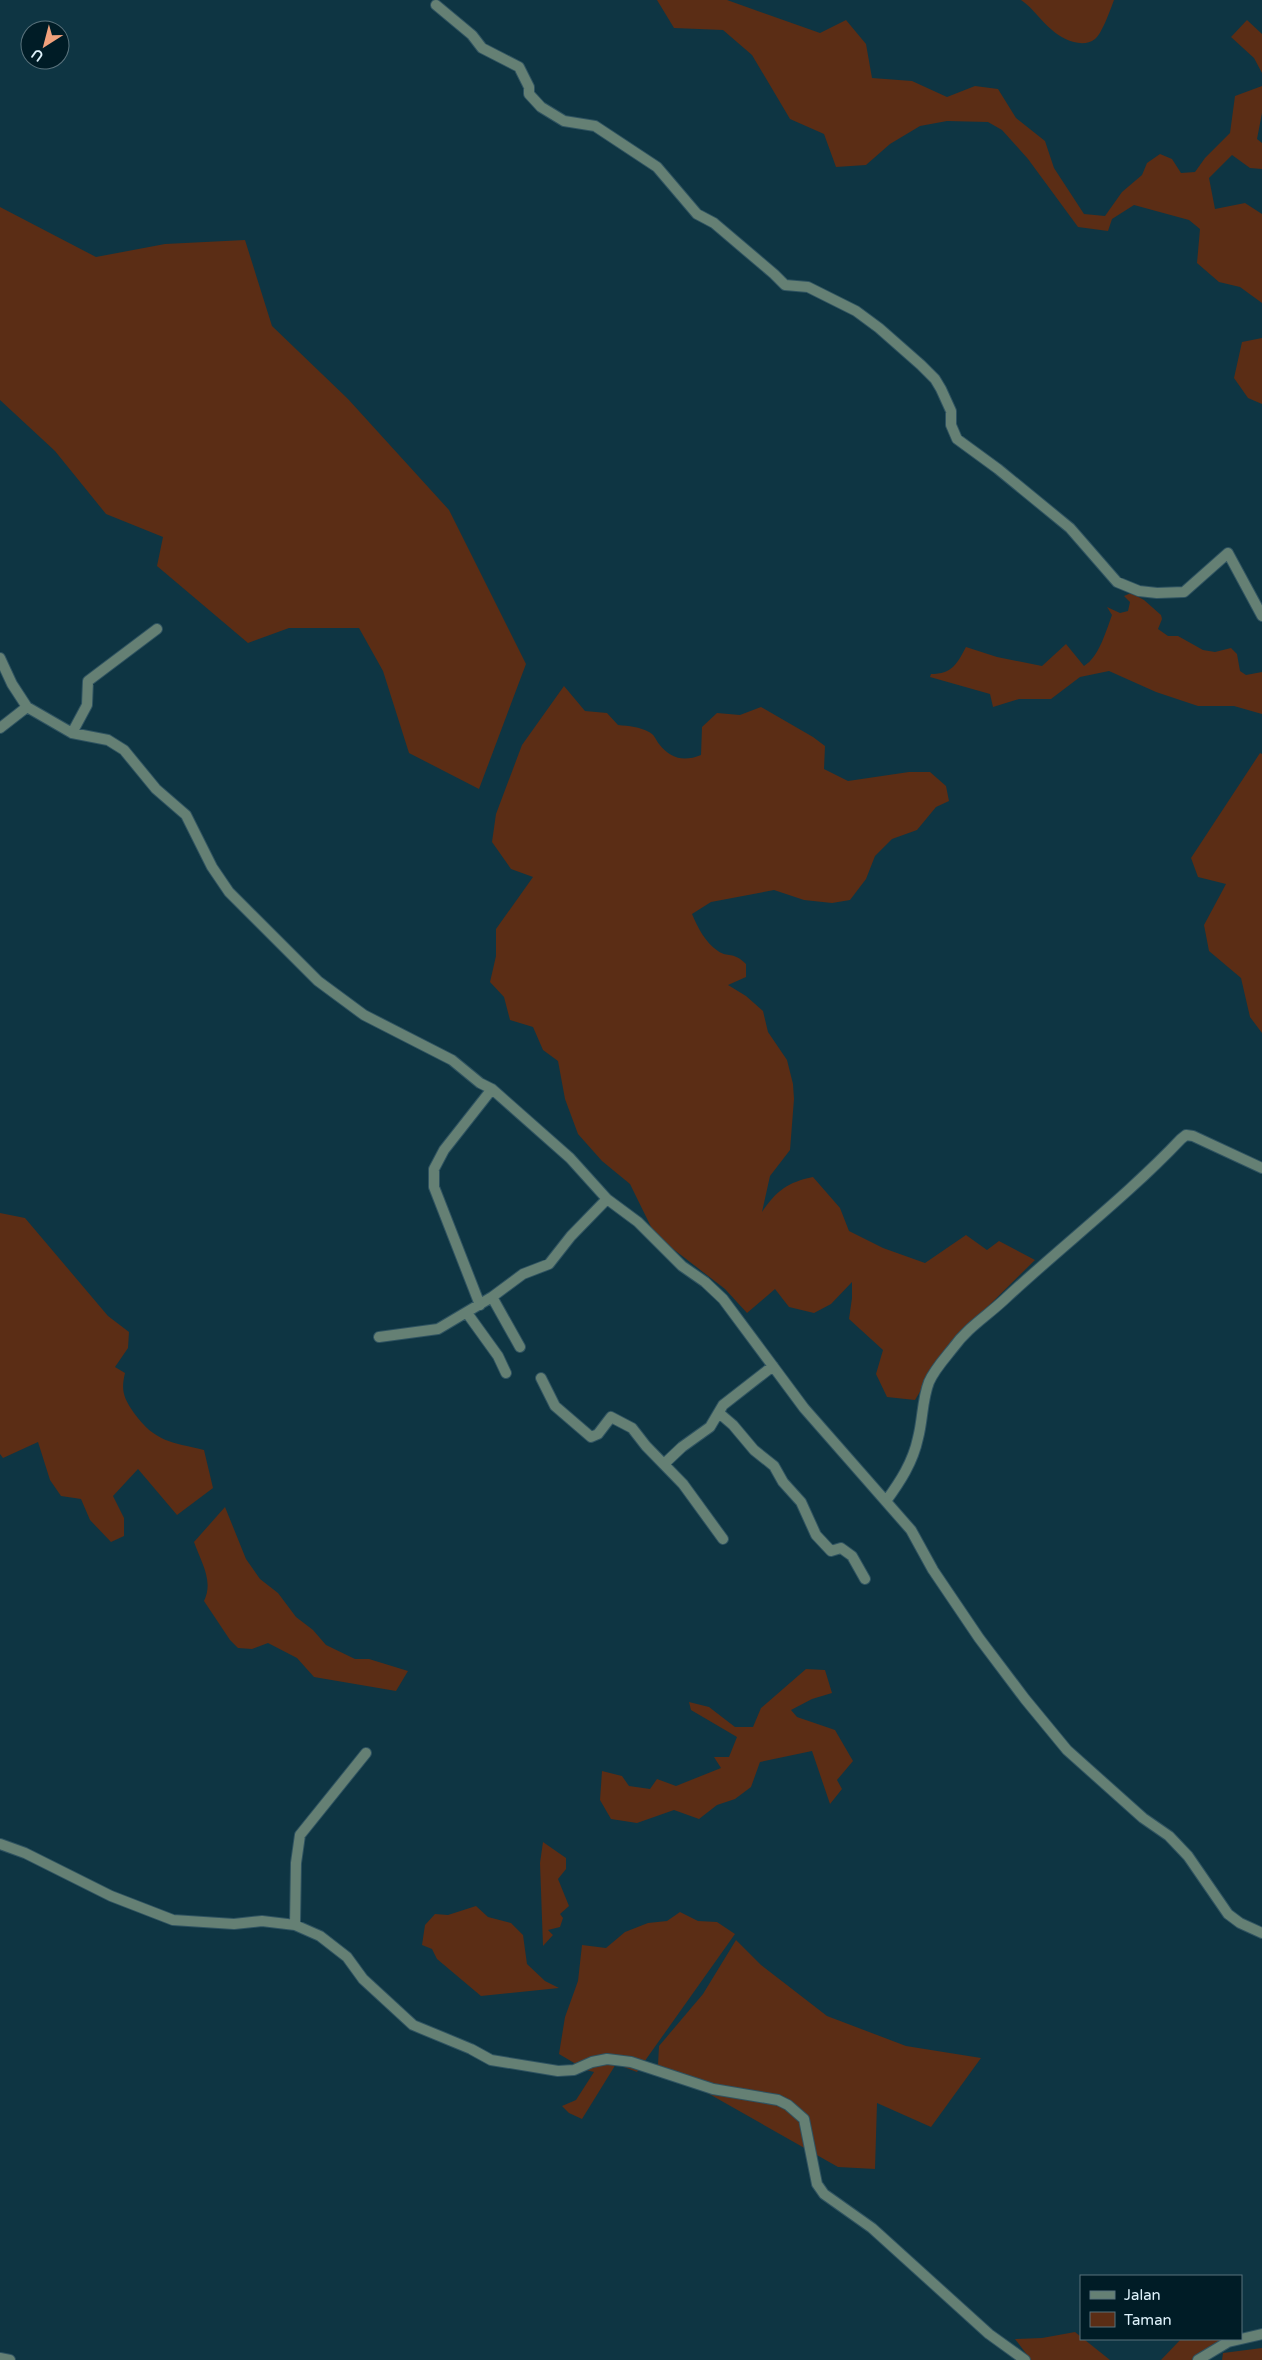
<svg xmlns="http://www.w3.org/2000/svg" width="1262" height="2360" font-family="'Varela Round',sans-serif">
<rect width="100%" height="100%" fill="#0e3543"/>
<path fill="#5b2d15" d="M657,0H727L820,33L846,20L866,44L872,78L912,81L947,97L975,86L998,89L1016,118L1045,141L1054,168L1084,214L1105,216L1122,192L1142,175L1147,163L1160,154L1172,159L1181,173L1195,172L1205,158L1230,133L1235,96L1262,86V113L1257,139L1262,143V169L1250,168L1232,155L1209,178L1215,209L1245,203L1262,214V303L1240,287L1219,282L1197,263L1200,229L1189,220L1134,205L1112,219L1108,231L1078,227L1028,159L1002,130L988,122L947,121L920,126L890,144L866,165L836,167L824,134L790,119L752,55L723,30L674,28Z
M1021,0H1114C1111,8 1102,34 1095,39C1082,49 1062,39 1052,30C1041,21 1033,8 1021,0Z
M1247,20L1262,34V73L1254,58L1231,37Z
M0,207L96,257L165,244L245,240L272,326L348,399L449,510L526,664L479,789L409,753L383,671L359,628H289L248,643L157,566L163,537L106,514L55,451L0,400Z
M1262,338V404L1248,398L1234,378L1242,342Z
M1131,593L1144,600L1161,615L1162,619L1158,629L1168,636H1178L1203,650L1215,652L1231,648L1237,654L1240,671L1246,675L1262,672V714L1234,706H1198L1156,692L1109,671L1080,677L1051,699H1019L993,707L990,694L930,677L931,674C952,674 957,664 966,647L997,657L1042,666L1066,644L1084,666C1099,657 1106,631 1112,615L1107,607L1120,613L1128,611L1130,602L1124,596Z
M564,686L585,711L607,713L618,725C629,726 640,727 649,732C654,734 656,740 659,744C671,759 684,762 701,755L702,727L717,713L740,715L761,707L813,737L825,746L824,769L848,781L909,772H930L946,786L949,801L936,807L917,830L892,839L875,856L866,879L850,900L832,903L804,900L774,890L711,902L692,914C698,928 705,942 718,951C728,958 733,951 746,964V977L728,985L746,996L763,1011L768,1032L787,1060L793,1084L794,1099L790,1150L770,1176L762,1212C776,1191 788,1182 813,1177L840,1208L849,1231L883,1248L925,1263L966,1235L987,1250L999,1241L1035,1260L947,1347L915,1400L887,1397L876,1374L883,1350L849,1319L852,1298V1282L831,1304L814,1313L789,1307L775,1289L747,1313L725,1289L655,1235L630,1184L602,1161L578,1134L565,1099L558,1061L543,1050L533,1027L510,1020L504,997L490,982L496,956V929L533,877L511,869L492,842L496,814L522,745Z
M1260,753L1262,754V1033L1250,1017L1241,978L1209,951L1204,925L1226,884L1198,877L1191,858Z
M0,1213L25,1218L108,1316L129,1332L128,1348L115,1367L125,1373C121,1390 123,1397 134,1413C155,1442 171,1442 204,1450L213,1488L177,1515L138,1469L113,1496L124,1518V1536L111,1542L90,1520L81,1499L61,1496L50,1480L38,1442L3,1458L0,1454Z
M225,1507L246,1559L260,1579L278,1593L296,1617L313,1630L326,1645L355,1659H369L408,1671L396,1691L314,1677L297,1658L268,1643L252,1649L238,1648L230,1640L204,1601C214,1581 201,1562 194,1542Z
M806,1669L825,1670L832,1693L812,1699L791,1710L797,1717L835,1730L853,1761L837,1780L842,1789L830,1804L812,1751L760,1762L751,1787L735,1799L717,1805L699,1819L674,1810L637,1823L611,1819L600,1800L602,1771L622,1776L629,1786L650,1789L657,1779L676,1786L721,1768L714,1757H729L737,1737L691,1710L689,1702L709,1707L735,1727H753L761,1708Z
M543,1842L566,1858V1869L558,1879L569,1906L560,1914L563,1918L560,1927L548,1930L553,1935L543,1946L540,1863Z
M476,1906L488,1917L511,1923L523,1935L527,1964L545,1981L559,1988L481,1996L437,1959L432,1949L422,1945L425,1925L435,1914L448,1915Z
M680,1912L698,1921L717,1922L735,1934L637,2072L616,2064L582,2119L569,2113L562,2106L576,2100L594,2072L586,2070L559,2054L565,2017L578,1981L582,1945L606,1948L625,1932L648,1923L667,1921Z
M736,1940L761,1965L827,2016L906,2046L981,2058L931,2127L877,2103L875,2169L838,2167L658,2065L659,2046L703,1994Z
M1075,2332L1110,2360H1031L1015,2339L1042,2338Z
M1181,2339H1225L1202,2360H1161Z
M1262,2348V2360H1222L1223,2353Z"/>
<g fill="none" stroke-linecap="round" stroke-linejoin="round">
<g stroke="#2f5361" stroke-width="12">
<path id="minor" d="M436,5L472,35L482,48L519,67L529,87V94L541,107L564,121L595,126L657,167L697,214L714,223L774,274L785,285L808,287L856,311L879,328L921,365L935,379L941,389L951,411V425L957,439L998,469L1070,528L1117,582L1139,591L1157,593L1184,592L1228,553L1262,616
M0,658L12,684L27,707L72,733L108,740L124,750L156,789L186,815L212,867L229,892L318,981L364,1015L452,1060L480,1083L492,1089L570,1158L607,1199L638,1222L682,1266L705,1282L723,1299L804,1408L911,1530L933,1570L979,1638L1025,1699L1067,1750L1143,1818L1169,1836L1188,1856L1228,1914L1240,1923L1262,1933
M0,728L27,707
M72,733L87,705L88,681L157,629
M492,1297L520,1347
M480,1305L434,1187V1169L444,1150L492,1089
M467,1313L498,1356L506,1373
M379,1337L438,1329L492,1297L523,1274L549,1264L571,1236L607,1199
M541,1378L555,1406L591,1437L598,1434L611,1417L632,1428L646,1446L683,1484L723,1539
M719,1413L733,1425L754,1450L774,1466L783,1482L801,1502L816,1535L831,1551L841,1548L852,1556L865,1579
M664,1464L682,1447L710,1427L723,1405L773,1366
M886,1501C900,1482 913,1462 918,1438C923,1419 922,1400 929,1382C934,1370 945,1358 953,1348C967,1328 987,1316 1005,1299C1063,1245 1127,1196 1181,1139L1186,1135L1193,1136L1262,1168
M0,1844L25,1853L111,1896L173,1920L234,1924L262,1921L295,1925L320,1936L347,1957L363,1979L413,2025L471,2049L491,2060L558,2071L574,2070L592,2062L607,2059L631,2062L713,2089L778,2100L788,2105L804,2119L817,2184L824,2194L872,2228L989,2334L1025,2360
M295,1925L296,1863L300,1835L366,1753
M0,2358L10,2360
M1198,2360L1228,2342L1262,2334"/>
</g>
<use href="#minor" stroke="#658074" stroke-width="10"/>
</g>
<rect x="1080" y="2275" width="162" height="65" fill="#001c26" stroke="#59727c"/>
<rect x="1090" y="2291" width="25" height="8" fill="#658074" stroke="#59727c"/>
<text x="1124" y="2300" font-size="15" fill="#dff3fc">Jalan</text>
<rect x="1090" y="2312" width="25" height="15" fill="#5b2d15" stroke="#59727c"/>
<text x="1124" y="2325" font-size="15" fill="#dff3fc">Taman</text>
<g transform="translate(45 45) rotate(216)"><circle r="24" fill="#001c26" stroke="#59727c"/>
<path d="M0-4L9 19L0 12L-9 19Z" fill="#f1a17c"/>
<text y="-8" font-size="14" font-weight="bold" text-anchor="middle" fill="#dff3fc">U</text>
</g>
</svg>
